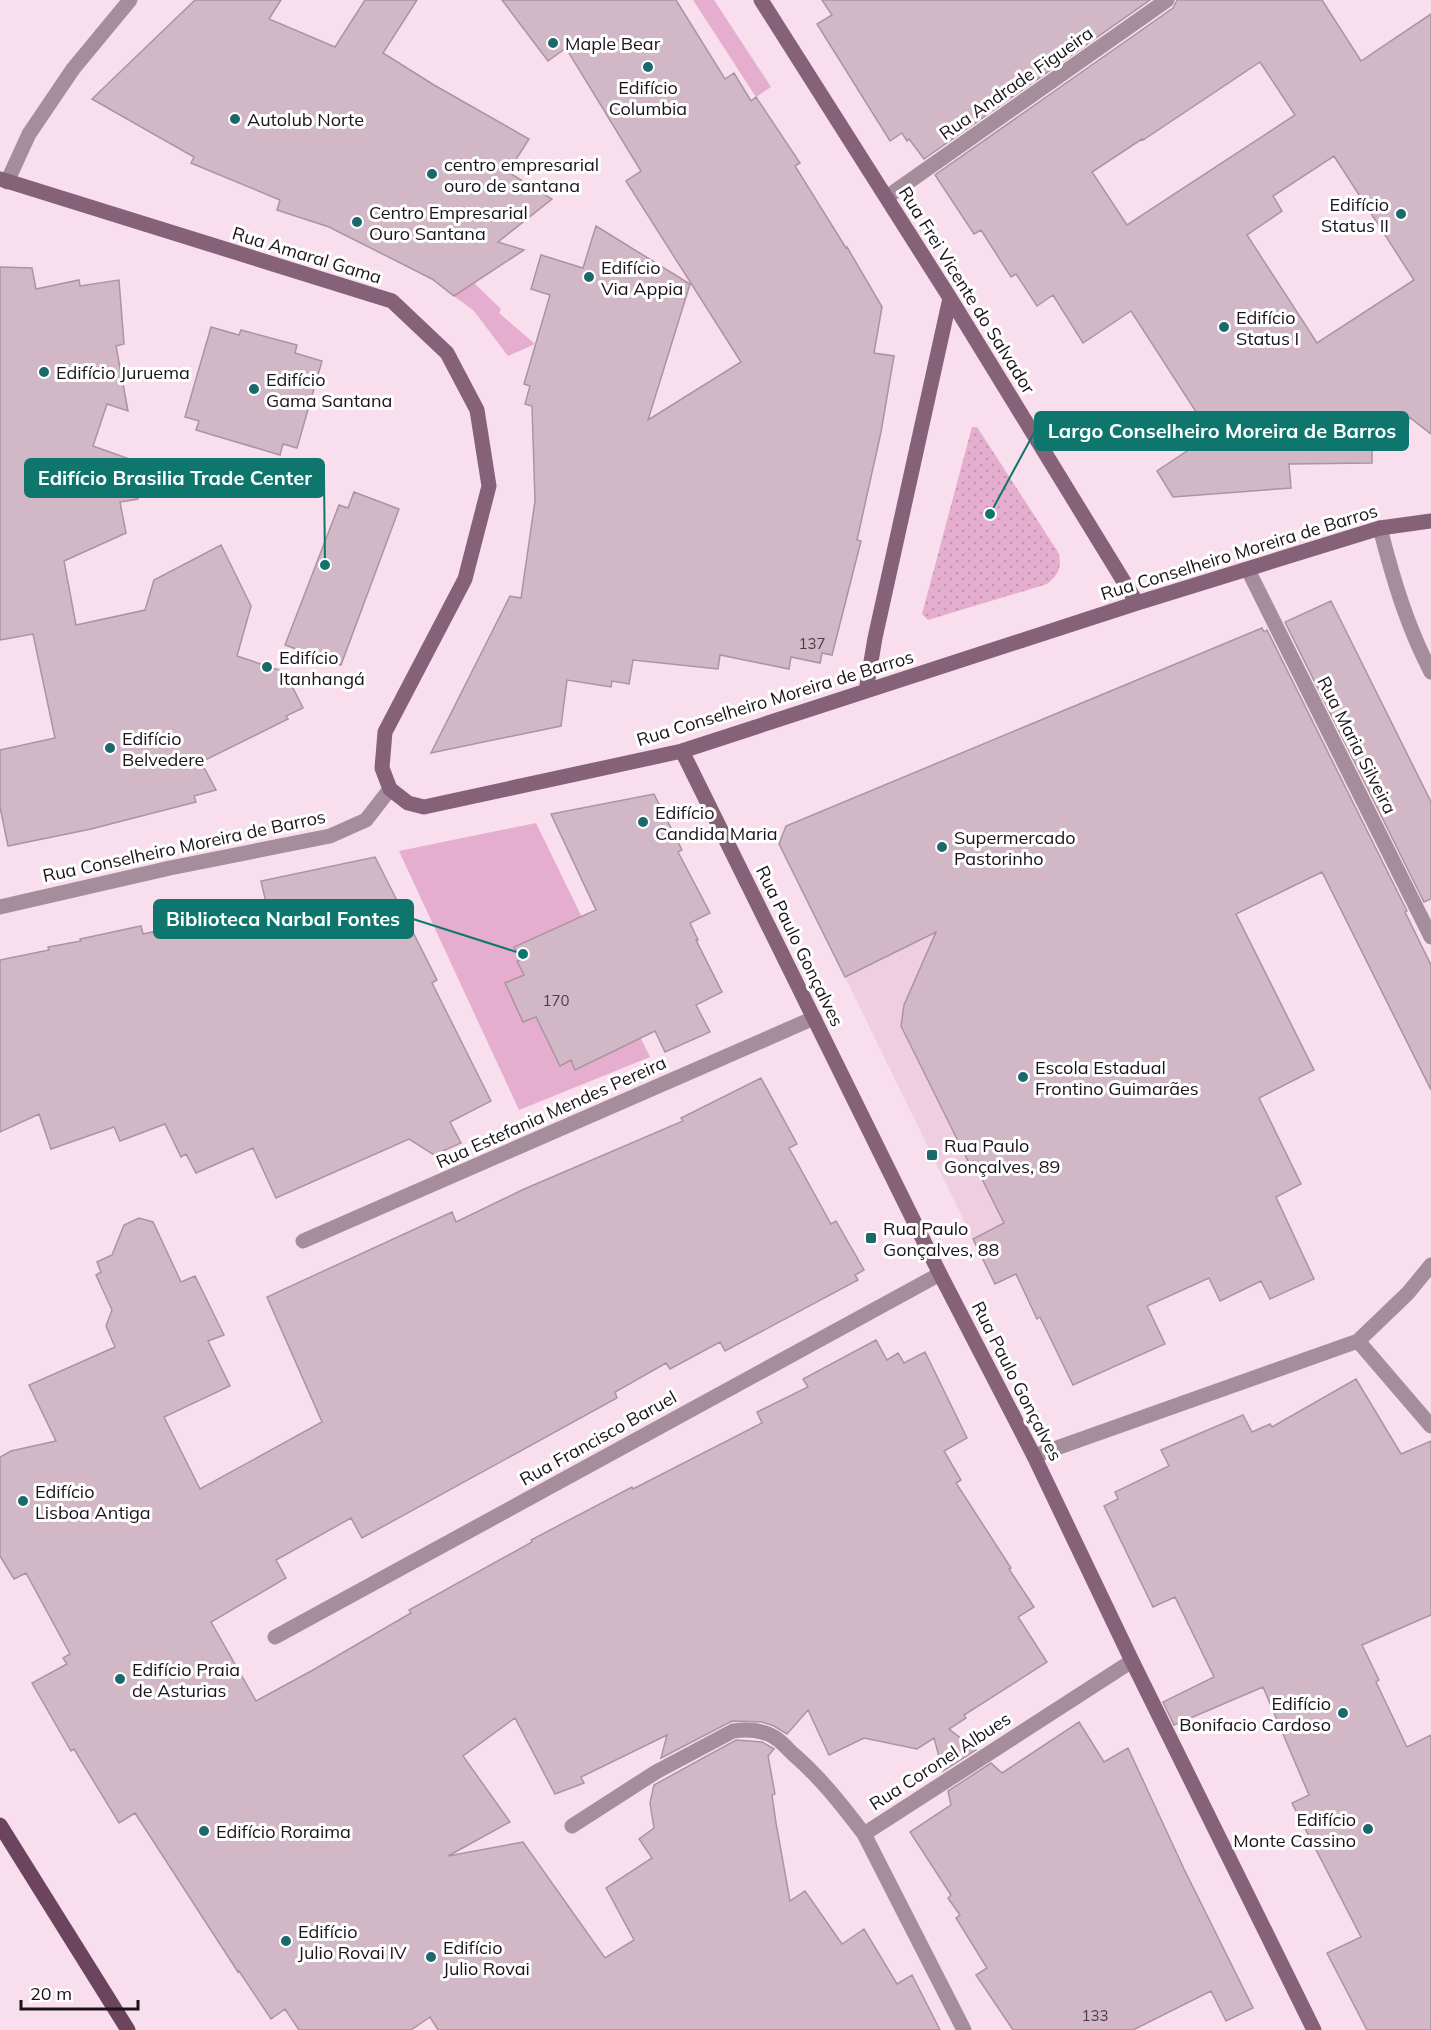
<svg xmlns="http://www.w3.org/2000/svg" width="1431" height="2030" font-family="Mulish,sans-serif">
<defs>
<pattern id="park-dots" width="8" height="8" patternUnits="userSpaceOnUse" patternTransform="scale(1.5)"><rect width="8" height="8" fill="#e5aece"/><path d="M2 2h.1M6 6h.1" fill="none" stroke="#c495b0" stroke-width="1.8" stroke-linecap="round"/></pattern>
</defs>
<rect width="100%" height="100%" fill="#f9deed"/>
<path fill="#f0cee1" d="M1052,875L1182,1136L973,1239L845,977Z"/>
<path fill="#e5aece" d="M693,0H714L771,87L756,97Z
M474,283L501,309L499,313L535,344L508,356L474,311L454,296Z
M536,823L650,1057L519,1110L399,851Z"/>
<path fill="url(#park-dots)" d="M972,427H977L1058,552C1063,566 1058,575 1047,584L928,620L922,614Z"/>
<path fill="#d2b8c6" stroke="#ac93a1" stroke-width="1.5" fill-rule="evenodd" d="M195,0H281L269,19L335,47L365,0H417L383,53L434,85L529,139L508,172L552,199L498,242L524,250L454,296L432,279L329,227L277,210L280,200L191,163L194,157L92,99Z
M502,0H676L725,79L734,73L751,101L756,97L800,163L795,166L846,248L847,247L882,307L874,353L894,356L881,432L857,540L861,541L832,655L822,653L820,663L791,657L789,669L720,655L718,669L633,660L629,684L612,681L611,687L567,680L561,726L431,753L510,596L521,598L535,501L532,406L525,404L530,386L524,384L550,295L531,289L541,255L583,268L596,226L690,284L648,420L741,362L626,181L641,171L566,48L548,61Z
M822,0H1150L924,159L909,139L907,141L902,133L890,141L817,24L832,15Z
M1177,0H1322L1361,61L1431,14V434L1409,417L1407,446L1372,445V463L1289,464L1291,488L1173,497L1157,471L1211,435L1131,311L1083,343L1053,295L1037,306L1016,274L1011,277L981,230L974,234L935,175L1173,8ZM1260,62L1295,115L1127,225L1092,172L1142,139L1143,140ZM1334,156L1414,280L1317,343L1247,235L1282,211L1273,196Z
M0,267L32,268L36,289L79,280L80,286L119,280L124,344L116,346L128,411L107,404L93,446L135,461L138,499L120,502L126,533L64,561L76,625L145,610L154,580L221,545L251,606L237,656L285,672L303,708L286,716L288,719L201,762L216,790L194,796L196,802L91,829L8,846L0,807V750L55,738L33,634L0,640Z
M211,327L239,335L241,330L297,345L295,353L322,361L297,448L283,444L280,455L196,430L199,421L185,417Z
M354,492L399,509L341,665L285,645L339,505L348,508Z
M1331,601L1431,802V899L1424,902L1285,622Z
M1262,628L1264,632L1267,630L1407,911L1405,912L1431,965V1090L1322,872L1236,914L1314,1070L1259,1098L1301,1184L1276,1197L1314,1279L1270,1299L1261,1281L1220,1301L1209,1278L1147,1306L1165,1344L1073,1385L1040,1317L1037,1319L1016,1274L995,1284L973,1239L1004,1223L973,1161L969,1163L901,1026L904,1005L936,932L845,977L779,844L786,826Z
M654,794L682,850L678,852L710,913L690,923L698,940H696L722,992L696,1005L710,1032L665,1052L655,1031L575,1070L571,1060L560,1066L536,1017L523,1022L505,983L524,975L517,961L520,960L514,947L596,910L551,814Z
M375,857L437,980L432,983L491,1101L450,1122L461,1143L434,1155L409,1139L276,1198L253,1148L196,1173L186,1154L181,1157L165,1124L120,1141L114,1127L51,1149L39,1114L0,1132V960L49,950L48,947L81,941L80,939L141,926L143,934L267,907L261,881Z
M761,1078L797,1144L789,1148L831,1224L836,1221L864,1270L855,1275L858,1280L725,1351L720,1342L670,1369L666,1363L615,1392L617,1398L362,1538L351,1518L276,1560L286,1578L211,1622L256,1701L313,1670L411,1613L409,1610L532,1542L531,1540L632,1487L633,1489L762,1423L757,1412L808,1387L803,1379L876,1340L887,1360L898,1353L904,1363L925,1352L967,1438L944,1451L961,1480L956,1483L1011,1568L1009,1569L1034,1607L1018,1617L1047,1662L964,1715L966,1718L949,1729L976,1750L943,1771L934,1738L917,1749L864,1738L829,1755L808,1710L787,1734L774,1726L762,1722L732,1721L661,1758L667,1735L581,1777L584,1783L555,1794L515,1718L463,1756L510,1822L448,1856L523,1842L605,1958L634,1940L606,1888L652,1858L639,1839L654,1828L650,1803L654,1785L736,1740L762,1742L774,1749L768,1756L775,1794L772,1795L776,1823L790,1901L805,1891L842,1944L864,1929L897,1984L912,1975L940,2030H438L430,2017L411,2030H299L285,2009L271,2019L239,1971L238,1972L135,1813L119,1823L74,1749L71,1751L32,1683L67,1664L63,1658L70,1654L26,1573L14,1579L0,1556V1457L11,1451L56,1441L29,1385L115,1347L106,1326L112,1310L96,1275L101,1272L97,1262L112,1255L124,1225L139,1218L153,1222L181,1282L195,1276L224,1335L208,1341L230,1386L164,1417L200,1489L322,1422L267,1297L452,1212L456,1222L522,1190L683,1121L681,1118Z
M1356,1379L1401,1454L1431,1441V1615L1362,1645L1379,1680L1376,1682L1407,1747L1431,1735V2030H1367L1327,1953L1361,1937L1292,1803L1309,1795L1263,1687L1174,1725L1163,1702L1214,1677L1175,1597L1153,1607L1104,1506L1118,1499L1115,1492L1169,1466L1161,1450L1243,1415L1252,1432L1270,1424L1272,1427Z
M1079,1722L1104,1762L1128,1748L1184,1869L1253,2008L1226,2021L1211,1991L1133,2030H1013L976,1975L987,1968L956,1918L960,1915L948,1898L951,1895L910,1832L951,1805L948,1791L991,1763L1002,1773Z"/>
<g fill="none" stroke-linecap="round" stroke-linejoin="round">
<path stroke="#a68d9b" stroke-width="15" d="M1380,528C1393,579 1407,626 1431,672"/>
<path stroke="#a68d9b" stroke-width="15" d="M7,182L29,134L73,69L130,0
M887,197L1167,0
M1248,570L1431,937
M0,907L170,868L330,836L366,820L390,789
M303,1241L814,1018
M1358,1341L1431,1426
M1034,1456L1358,1341L1408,1293L1431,1265
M275,1637L940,1274
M572,1826L656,1772L733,1731C747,1729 762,1730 774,1737C781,1741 787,1748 792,1753C820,1777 842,1805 864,1834
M964,2030L864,1834L1132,1661"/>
<path stroke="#856277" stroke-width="15" d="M761,0L950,298L1137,603
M0,179L392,301L447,353L477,410L489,486L465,579L385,732L382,768L390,789L408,803L424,807L682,751L1137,603L1380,528L1431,521
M866,691L875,638L950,298
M682,751L940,1274L1034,1456L1132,1661L1314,2030"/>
<path stroke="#6d445d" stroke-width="15" d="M0,1825L128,2030"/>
</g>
<g fill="#1b686d" stroke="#fff" stroke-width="2">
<circle cx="553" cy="43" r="6"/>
<circle cx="648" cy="67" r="6"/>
<circle cx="235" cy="119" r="6"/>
<circle cx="432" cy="174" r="6"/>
<circle cx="1401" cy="214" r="6"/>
<circle cx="357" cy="222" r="6"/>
<circle cx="589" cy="277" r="6"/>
<circle cx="1224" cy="327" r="6"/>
<circle cx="44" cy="372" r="6"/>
<circle cx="254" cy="389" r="6"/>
<circle cx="267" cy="667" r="6"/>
<circle cx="110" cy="748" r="6"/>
<circle cx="643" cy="822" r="6"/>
<circle cx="942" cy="847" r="6"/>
<circle cx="1023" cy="1077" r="6"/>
<rect x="926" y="1149" width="12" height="12" rx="3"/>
<rect x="865" y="1232" width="12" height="12" rx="3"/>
<circle cx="23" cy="1501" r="6"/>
<circle cx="120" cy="1679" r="6"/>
<circle cx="1343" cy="1713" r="6"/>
<circle cx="1368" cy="1829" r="6"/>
<circle cx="204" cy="1831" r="6"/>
<circle cx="286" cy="1941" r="6"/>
<circle cx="431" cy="1957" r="6"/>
</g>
<g text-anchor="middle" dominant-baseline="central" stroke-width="6" stroke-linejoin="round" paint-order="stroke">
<g font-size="15" fill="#4a3c44">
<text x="812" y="643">137</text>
<text x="556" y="1000">170</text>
<text x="1095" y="2015">133</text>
</g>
<g font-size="18" fill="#1c1318" stroke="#fff" text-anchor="start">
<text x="565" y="43">Maple Bear</text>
<text x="648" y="87" text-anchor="middle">Edifício<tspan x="648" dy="21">Columbia</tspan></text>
<text x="247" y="119">Autolub Norte</text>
<text x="444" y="164">centro empresarial<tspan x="444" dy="21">ouro de santana</tspan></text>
<text x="1389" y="204" text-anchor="end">Edifício<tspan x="1389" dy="21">Status II</tspan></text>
<text x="369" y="212">Centro Empresarial<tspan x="369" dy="21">Ouro Santana</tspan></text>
<text x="601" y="267">Edifício<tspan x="601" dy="21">Via Appia</tspan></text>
<text x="1236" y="317">Edifício<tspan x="1236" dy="21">Status I</tspan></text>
<text x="56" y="372">Edifício Juruema</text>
<text x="266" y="379">Edifício<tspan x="266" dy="21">Gama Santana</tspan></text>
<text x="279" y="657">Edifício<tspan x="279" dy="21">Itanhangá</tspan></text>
<text x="122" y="738">Edifício<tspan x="122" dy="21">Belvedere</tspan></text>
<text x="655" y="812">Edifício<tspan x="655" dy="21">Candida Maria</tspan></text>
<text x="954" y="837">Supermercado<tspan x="954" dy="21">Pastorinho</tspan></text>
<text x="1035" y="1067">Escola Estadual<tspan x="1035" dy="21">Frontino Guimarães</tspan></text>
<text x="944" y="1145">Rua Paulo<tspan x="944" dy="21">Gonçalves, 89</tspan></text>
<text x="883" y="1228">Rua Paulo<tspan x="883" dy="21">Gonçalves, 88</tspan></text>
<text x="35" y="1491">Edifício<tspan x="35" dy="21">Lisboa Antiga</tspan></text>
<text x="132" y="1669">Edifício Praia<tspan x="132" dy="21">de Asturias</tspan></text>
<text x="1331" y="1703" text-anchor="end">Edifício<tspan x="1331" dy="21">Bonifacio Cardoso</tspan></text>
<text x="1356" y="1819" text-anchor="end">Edifício<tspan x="1356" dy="21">Monte Cassino</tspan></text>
<text x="216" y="1831">Edifício Roraima</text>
<text x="298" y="1931">Edifício<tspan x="298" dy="21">Julio Rovai IV</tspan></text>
<text x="443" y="1947">Edifício<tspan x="443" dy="21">Julio Rovai</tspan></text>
</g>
<g font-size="18" fill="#1c1318" stroke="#fff">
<text transform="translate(1016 83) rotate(-35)">Rua Andrade Figueira</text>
<text transform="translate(307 255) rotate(17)">Rua Amaral Gama</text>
<text transform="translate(967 290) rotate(58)">Rua Frei Vicente do Salvador</text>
<text transform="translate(1239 552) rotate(-17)">Rua Conselheiro Moreira de Barros</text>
<text transform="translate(775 698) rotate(-17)">Rua Conselheiro Moreira de Barros</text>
<text transform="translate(1357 745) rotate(63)">Rua Maria Silveira</text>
<text transform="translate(184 846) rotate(-12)">Rua Conselheiro Moreira de Barros</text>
<text transform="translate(800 946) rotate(64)">Rua Paulo Gonçalves</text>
<text transform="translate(551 1112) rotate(-24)">Rua Estefania Mendes Pereira</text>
<text transform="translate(1017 1381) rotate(63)">Rua Paulo Gonçalves</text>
<text transform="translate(598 1438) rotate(-29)">Rua Francisco Baruel</text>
<text transform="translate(940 1761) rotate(-33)">Rua Coronel Albues</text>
</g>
</g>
<path fill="none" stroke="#0f766e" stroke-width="2" d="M990 514L1035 431M325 565L324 478M523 954L413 919"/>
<g fill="#0f766e" stroke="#fff" stroke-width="2">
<circle cx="990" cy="514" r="6"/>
<circle cx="325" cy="565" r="6"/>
<circle cx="523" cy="954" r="6"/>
</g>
<g fill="#0f766e" stroke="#0f766e" stroke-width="2">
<rect x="1035" y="412" width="373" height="38" rx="6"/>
<rect x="25" y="459" width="299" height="38" rx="6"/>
<rect x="154" y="900" width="259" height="38" rx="6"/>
</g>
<g font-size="20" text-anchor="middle" font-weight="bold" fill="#fff">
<text x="1222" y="438">Largo Conselheiro Moreira de Barros</text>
<text x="175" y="485">Edifício Brasilia Trade Center</text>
<text x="283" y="926">Biblioteca Narbal Fontes</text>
</g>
<path d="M21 2000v9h117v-9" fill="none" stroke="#1c1318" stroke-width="3"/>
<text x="30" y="2000" font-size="18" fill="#1c1318" stroke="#ffffff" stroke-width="4.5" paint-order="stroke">20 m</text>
</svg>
